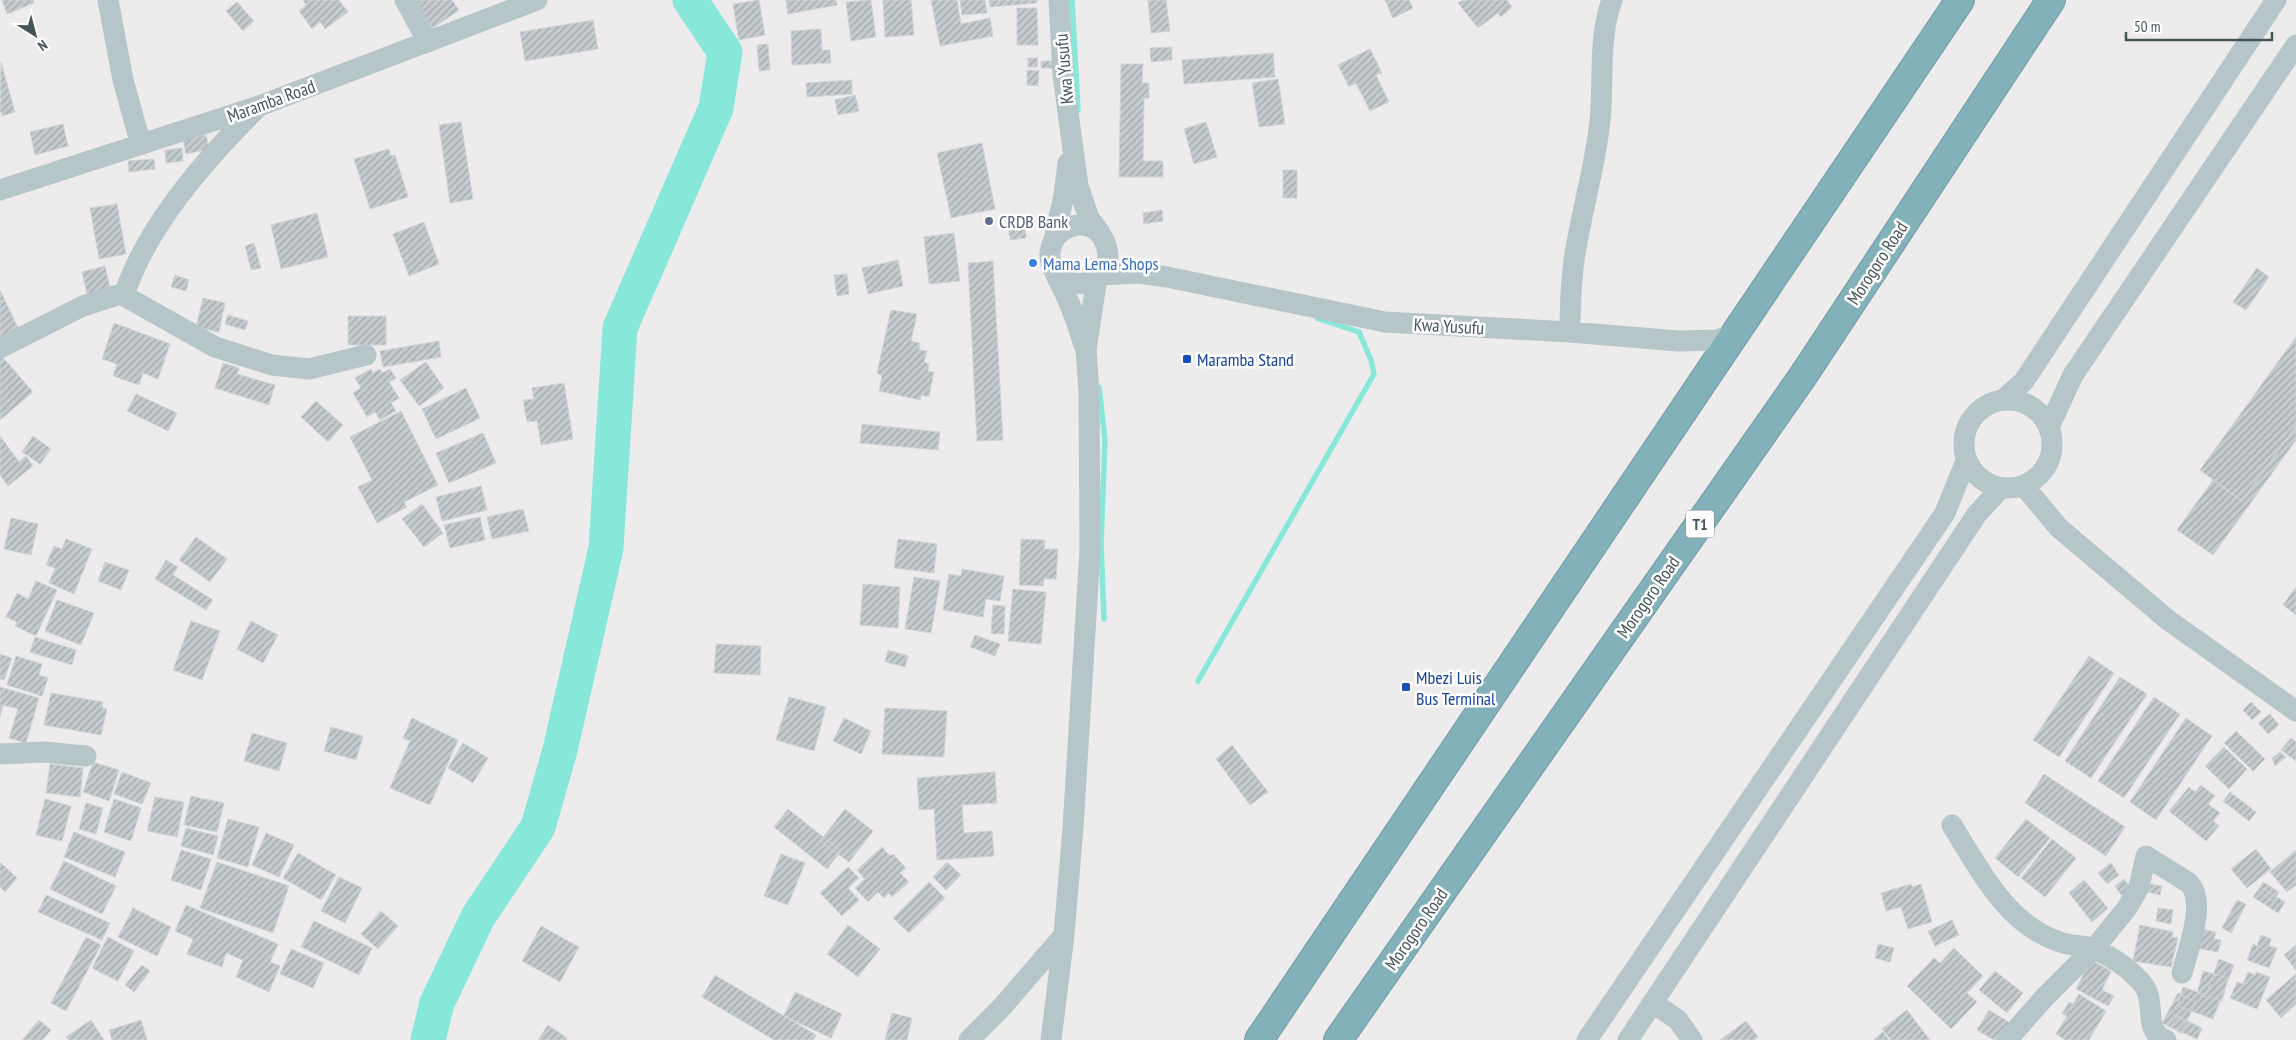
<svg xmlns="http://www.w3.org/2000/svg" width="2296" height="1040" font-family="'PT Sans Narrow',sans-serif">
<defs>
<pattern id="building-hatch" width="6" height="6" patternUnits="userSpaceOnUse" patternTransform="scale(1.25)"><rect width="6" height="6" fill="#c5cace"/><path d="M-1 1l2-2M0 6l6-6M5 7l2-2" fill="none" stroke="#a2a7aa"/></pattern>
</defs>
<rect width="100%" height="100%" fill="#eeebec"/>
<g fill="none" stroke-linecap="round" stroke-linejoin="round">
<path stroke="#87e8da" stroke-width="5.5" d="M1072,0L1078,110
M1099,387L1105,440L1101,544L1104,619
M1198,681L1374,374L1371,360L1359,332L1317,318"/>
<path stroke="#87e8da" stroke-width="35" d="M428,1040L437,1003L478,917L538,827L560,750L606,548L620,328L716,108L725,52L690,0"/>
</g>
<path fill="url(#building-hatch)" stroke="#cfd4d7" d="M2,0H33L34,3L7,14Z
M303,0H339L348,12L325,29L320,22L312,29L299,11L306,5Z
M414,0H452L459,10L433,28Z
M759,0L765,35L739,40L733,4Z
M786,0H836L837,5L788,14Z
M871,0L876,37L851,41L846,2Z
M883,0H911L914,35L885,37Z
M931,0H957L961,24L990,18L993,36L940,46Z
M960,0H985L987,13L962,15Z
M989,0H1037V3L990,7Z
M1148,0H1166L1170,31L1151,33Z
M1385,0H1409L1413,8L1393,18Z
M1463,0H1507L1512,7L1501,17L1498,13L1478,28L1458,3Z
M237,2L254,21L243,31L226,11Z
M1017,8H1037L1038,45H1017Z
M593,20L598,49L525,61L520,32Z
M821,29L822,50H830L831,63L792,65L791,31Z
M768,44L770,70L759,71L757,45Z
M1172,47V60L1151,62L1150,48Z
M1370,49L1382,73L1376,75L1389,102L1370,111L1356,83L1349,87L1338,65Z
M1273,53L1275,77L1184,84L1182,60Z
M1028,58H1038L1037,67H1028Z
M1041,61H1053V68H1041Z
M1,62L15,112L2,116L0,109Z
M1121,64H1143L1142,83H1149V98H1144L1143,161H1163V177H1119Z
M1027,70L1039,71L1038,86L1027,85Z
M1278,79L1285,124L1259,127L1252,83Z
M852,80V94L807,97L806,83Z
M855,95L859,111L838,115L835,100Z
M461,122L473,199L450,203L439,125Z
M1206,122L1217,157L1194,164L1184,129Z
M63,124L68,146L35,155L30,132Z
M206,135L209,149L186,154L183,140Z
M982,143L995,209L951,218L937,153Z
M182,148L183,161L166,163L165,150Z
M389,149L391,156L395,155L408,197L370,209L354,159Z
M154,159L155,169L129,172L128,161Z
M1283,170H1297V198H1283Z
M117,204L126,254L99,259L90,208Z
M1162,210L1163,221L1144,224L1143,213Z
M317,213L328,257L281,269L271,225Z
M424,222L439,264L409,276L393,234Z
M1025,223L1026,238L1010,240L1008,226Z
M954,233L960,281L929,284L924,237Z
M254,243L261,268L251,270L245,246Z
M898,260L903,286L868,294L862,268Z
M993,261L1003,440L977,441L968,263Z
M105,266L111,292L88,298L82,272Z
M2257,268L2269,277L2246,310L2233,302Z
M847,274L849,294L837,296L834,275Z
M175,275L189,280L186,291L171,287Z
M0,290L19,330L0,339Z
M203,298L225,303L219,332L196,327Z
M891,310L917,314L911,341L920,343L919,350L927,351L924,362L929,364L928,371L934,372L929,397L921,395L920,400L879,391L882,376L877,373Z
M228,315L248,321L245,330L225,324Z
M348,316H386V345H348Z
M114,323L170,344L158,379L143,373L139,385L113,376L117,364L102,359Z
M2296,337V426L2242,501L2200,470Z
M439,341L441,357L383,367L380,351Z
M0,354L33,392L0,420Z
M426,362L444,388L419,406L400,380Z
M223,363L239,368L237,374L275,385L269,405L215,388Z
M371,369L373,373L380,369L382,373L390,369L396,378L389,382L399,398L391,403L396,411L380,420L375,412L367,417L353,393L361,388L355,378Z
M564,383L573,439L541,445L537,421L527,422L523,400L534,399L532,388Z
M466,388L480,418L436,439L422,409Z
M136,394L177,413L168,431L127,411Z
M316,401L343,425L328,442L301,417Z
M401,411L438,485L404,502L407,507L377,523L358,487L372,480L350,437Z
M862,424L940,432L938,450L860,443Z
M2296,426V440L2213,555L2177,530L2213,480L2242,501Z
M483,433L496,463L449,483L436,453Z
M0,436L19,462L26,456L33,466L8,486L0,475Z
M33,436L51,449L40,464L22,452Z
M481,486L487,510L442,521L436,497Z
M422,504L443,533L424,547L402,519Z
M523,509L529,531L492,539L487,517Z
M480,517L485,540L450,548L444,525Z
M11,518L38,524L31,555L4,549Z
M196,537L227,559L210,582L179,560Z
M66,539L92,549L74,594L49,583L55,568L46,565L54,546L62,549Z
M898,539L937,544L934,573L894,568Z
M1021,539L1045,540L1044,549H1058L1056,579H1044L1043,586L1019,585Z
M166,560L178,567L173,575L213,600L206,610L155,579Z
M105,562L129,570L121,590L98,581Z
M962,569L1004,576L1000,601L986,599L983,617L943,610L949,574L961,576Z
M914,577L940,581L931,633L905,629Z
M36,581L57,590L36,636L15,626L17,622L6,617L17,593L28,599Z
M863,584L900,587L898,628L860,625Z
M2296,587V615L2283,605Z
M1013,589L1046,592L1041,644L1008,641Z
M57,600L94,613L81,645L45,631Z
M993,605L1005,606L1004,634H991Z
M191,621L220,631L202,680L173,670Z
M251,621L278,635L263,663L237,649Z
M975,635L1000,644L995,656L970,647Z
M35,637L76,650L72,665L30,652Z
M716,644L761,646L760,675L714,673Z
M888,650L908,656L905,667L885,662Z
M0,654L12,658L4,680L0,679Z
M16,656L42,664L39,675L48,678L42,696L7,685Z
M2089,656L2114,673L2059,757L2033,740Z
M2120,677L2147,694L2091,778L2065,761Z
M0,687L39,698L26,743L9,738L18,709L3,705L0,717Z
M51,693L103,702L102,708L107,709L101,735L44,725Z
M789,697L826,707L814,751L776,740Z
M2154,697L2180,714L2124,798L2098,781Z
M2251,702L2261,712L2252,720L2243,710Z
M885,708L947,711L944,757L882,754Z
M2270,714L2279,725L2268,734L2258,723Z
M412,718L458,740L430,805L390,788L410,741L403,738Z
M844,718L871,731L861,754L833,741Z
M2186,718L2212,736L2156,820L2130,802Z
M331,727L363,736L356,760L324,751Z
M2236,731L2265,759L2253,771L2224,743Z
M252,733L287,743L279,771L244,761Z
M2291,738L2296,742V761L2281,750Z
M463,743L488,758L473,783L448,768Z
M1232,745L1268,792L1250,805L1216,759Z
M2224,747L2247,769L2229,789L2205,766Z
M2280,752L2286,757L2275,766L2272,758Z
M93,762L119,770L109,801L83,792Z
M50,764L83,768L80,797L46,793Z
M122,772L151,783L142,804L114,794Z
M995,772L997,803L962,805L964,833L992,831L994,856L937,860L934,809L919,810L917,778Z
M2044,774L2125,827L2106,856L2025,803Z
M2201,785L2215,796L2208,804L2220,813L2213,821L2219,826L2206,841L2169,811L2189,787L2195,792Z
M2230,792L2256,812L2249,821L2223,801Z
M191,796L224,803L217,832L184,825Z
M155,797L184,802L177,837L147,831Z
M45,799L71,806L62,841L36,835Z
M114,799L141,808L131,841L104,832Z
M86,803L103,808L96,834L79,829Z
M788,809L841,851L827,869L774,827Z
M845,809L873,831L849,862L820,841Z
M228,819L259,827L248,867L217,858Z
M2026,819L2050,838L2018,877L1995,858Z
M186,828L218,836L213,855L181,846Z
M74,832L125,852L115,877L64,857Z
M266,833L294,845L279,877L252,865Z
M2052,839L2076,858L2045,897L2021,878Z
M882,847L890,856L893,854L906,868L900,873L909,882L892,897L889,893L884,898L878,892L868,902L855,888L865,879L857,870Z
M2256,849L2271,869L2247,888L2231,869Z
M181,850L211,859L201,890L171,880Z
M2296,850V885L2287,892L2270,872Z
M298,853L336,875L321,900L283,878Z
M781,854L805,863L788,905L764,896Z
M64,861L116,886L102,914L50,889Z
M0,862L17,878L5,892L0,887Z
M217,862L289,886L273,933L200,908Z
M947,862L961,875L946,890L933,877Z
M2111,863L2119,875L2107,884L2098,873Z
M848,867L859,878L848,888L859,900L842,916L820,893Z
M339,877L362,888L345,923L321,911Z
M2124,879L2131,889L2121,895L2115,886Z
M2084,880L2108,908L2092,922L2069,893Z
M929,882L945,898L909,933L893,918Z
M2263,882L2279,892L2273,901L2258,891Z
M1911,884L1912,887L1921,884L1932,922L1908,929L1901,907L1886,911L1881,893Z
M2151,884L2162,886L2160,895L2148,892Z
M2260,887L2285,902L2278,913L2253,897Z
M46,895L110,923L102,940L38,912Z
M2237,900L2246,904L2231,933L2222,928Z
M186,905L278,944L270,962L280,966L269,992L236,977L243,960L226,953L222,967L187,954L193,939L175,931Z
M133,908L171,927L157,956L118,937Z
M2158,908L2173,910L2171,924L2156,921Z
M381,911L398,926L378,949L361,934Z
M1952,920L1959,935L1935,946L1928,931Z
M314,921L372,948L359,975L301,947Z
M848,925L880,949L858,977L827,954Z
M2140,925L2173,932L2172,937L2178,938L2171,967L2133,961Z
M541,926L579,947L560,982L522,961Z
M2200,929L2216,932L2214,939L2221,940L2218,952L2196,948Z
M2261,935L2271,939L2269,946L2277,948L2269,968L2247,960L2253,944L2257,946Z
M86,937L101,945L66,1011L51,1003Z
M108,937L134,951L118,981L92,968Z
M1878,944L1894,948L1890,962L1875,958Z
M2296,945V970L2284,955Z
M1954,948L1983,976L1967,993L1977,1002L1951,1029L1907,986L1934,958L1940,963Z
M291,949L324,963L313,988L280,974Z
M2219,959L2234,965L2213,1019L2177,1006L2183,987L2206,995Z
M2091,960L2111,971L2102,990L2114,996L2108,1006L2076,989Z
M142,965L150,971L134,992L125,985Z
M1995,971L2023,993L2007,1013L1979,990Z
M2203,971L2228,978L2222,1001L2197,994Z
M2248,972L2255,975L2256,972L2270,977L2257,1009L2230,998L2237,982L2243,984Z
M2296,974V1004L2281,1018L2266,1000Z
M715,975L816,1035L813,1040H774L702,997Z
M795,992L842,1014L831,1038L784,1016Z
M2178,993L2196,1002L2181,1033L2162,1023Z
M2079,994L2106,1011L2089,1040H2065L2056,1034L2067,1016L2062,1014L2069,1002L2073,1004Z
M1907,1010L1930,1040H1891L1882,1029Z
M1989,1010L2015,1026L2007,1040H1994L1977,1030Z
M892,1013L912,1018L907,1040H885Z
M2174,1014L2202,1028L2197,1039L2168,1026Z
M2176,1017L2202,1029L2197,1039L2171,1027Z
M39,1020L51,1030L42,1040H22Z
M91,1020L104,1040H68L66,1037Z
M141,1020L147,1040H112L109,1030Z
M1746,1021L1758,1037L1755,1040H1720Z
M548,1025L567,1038L566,1040H538Z
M1883,1032L1889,1040H1873Z"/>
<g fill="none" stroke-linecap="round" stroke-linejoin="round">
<g stroke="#6f9ca5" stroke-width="30">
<path id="highway" d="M1259,1040L1960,0
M1338,1040L1803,376L2051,0"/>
</g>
<path stroke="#b6c6c8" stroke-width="21" d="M108,0L123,80L141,145
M405,0L428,42
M1059,0L1063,75L1078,186L1089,218L1100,233
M0,190L259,106L537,0
M1054,240L1064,195L1068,163
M1054,270C1062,279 1071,285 1084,283C1126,277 1107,210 1068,228C1059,232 1053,238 1051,248C1049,252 1050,258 1051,263C1055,275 1062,286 1067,298C1074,313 1079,329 1084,345
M1100,275L1139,273L1167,277L1385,322L1570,332L1678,341L1717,340L1735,334
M124,295C147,226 204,161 255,110
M1570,332C1570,308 1571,284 1574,260C1581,213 1595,168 1600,121C1604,81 1598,38 1612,0
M0,348L83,306L121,294L215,347L272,365L309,369L366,355
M1964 444a44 44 0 1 1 88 0a44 44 0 1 1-88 0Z
M2003,400L2024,381L2276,0
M2049,427L2073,375L2296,45
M2024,486L2059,528L2168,620L2296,711
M0,754L44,752L86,756
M1952,825C1979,869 2007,925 2060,942C2071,946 2083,945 2094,949C2107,955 2125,965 2135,976C2141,981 2146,987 2148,994C2153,1011 2146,1033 2166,1040
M1653,1003L1678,1020L1692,1040
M969,1040L1002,1007L1064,935
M1051,1040L1064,935L1073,828L1090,550L1089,391L1086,350L1097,278
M1587,1040L1945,513L1966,461
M1628,1040L1977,514L2001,488
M2007,1040L2044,998L2097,945L2127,908L2139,887L2146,856L2189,883C2207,902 2188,949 2182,973"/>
<use href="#highway" stroke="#83b1ba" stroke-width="28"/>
</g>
<circle fill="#5c6f8a" stroke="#fff" stroke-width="2" cx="989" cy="221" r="5"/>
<circle fill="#3f7fe0" stroke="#fff" stroke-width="2" cx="1033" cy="263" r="5"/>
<g fill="#1a4fb4" stroke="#fff" stroke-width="2">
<rect x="1182" y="354" width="10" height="10" rx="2.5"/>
<rect x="1401" y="682" width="10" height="10" rx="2.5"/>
</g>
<g text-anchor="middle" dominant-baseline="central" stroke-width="5" stroke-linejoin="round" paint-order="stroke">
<rect fill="#fff" stroke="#7c888a" stroke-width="1" x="1686" y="510.5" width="28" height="27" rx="4"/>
<g font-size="16" font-weight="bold" fill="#445558">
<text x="1700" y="524">T1</text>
</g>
<g font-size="18" fill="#445558" stroke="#fff">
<text transform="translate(1064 69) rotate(-95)">Kwa Yusufu</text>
<text transform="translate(271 101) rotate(-20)">Maramba Road</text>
<text transform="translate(1877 263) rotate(-57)">Morogoro Road</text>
<text transform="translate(1449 326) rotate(3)">Kwa Yusufu</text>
<text transform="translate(1648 597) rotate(-55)">Morogoro Road</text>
<text transform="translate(1416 929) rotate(-55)">Morogoro Road</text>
</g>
<g font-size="18" fill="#4e5e75" stroke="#fff" text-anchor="start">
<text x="999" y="221">CRDB Bank</text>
</g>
<g font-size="18" fill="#366cbe" stroke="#fff" text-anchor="start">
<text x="1043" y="263">Mama Lema Shops</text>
</g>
<g font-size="18" fill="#164399" stroke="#fff" text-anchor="start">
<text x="1197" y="359">Maramba Stand</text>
<text x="1416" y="677">Mbezi Luis<tspan x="1416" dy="21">Bus Terminal</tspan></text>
</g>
</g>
<g transform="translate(35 35) rotate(144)" stroke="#ffffff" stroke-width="4" paint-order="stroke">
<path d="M0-4L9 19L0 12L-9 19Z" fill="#445558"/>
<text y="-8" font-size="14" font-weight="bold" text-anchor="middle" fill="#445558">N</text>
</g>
<path d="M2126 32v8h146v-8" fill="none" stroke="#445558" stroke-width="2.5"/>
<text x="2134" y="32" font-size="15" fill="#445558" stroke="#ffffff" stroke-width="4" paint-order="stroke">50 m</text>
</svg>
